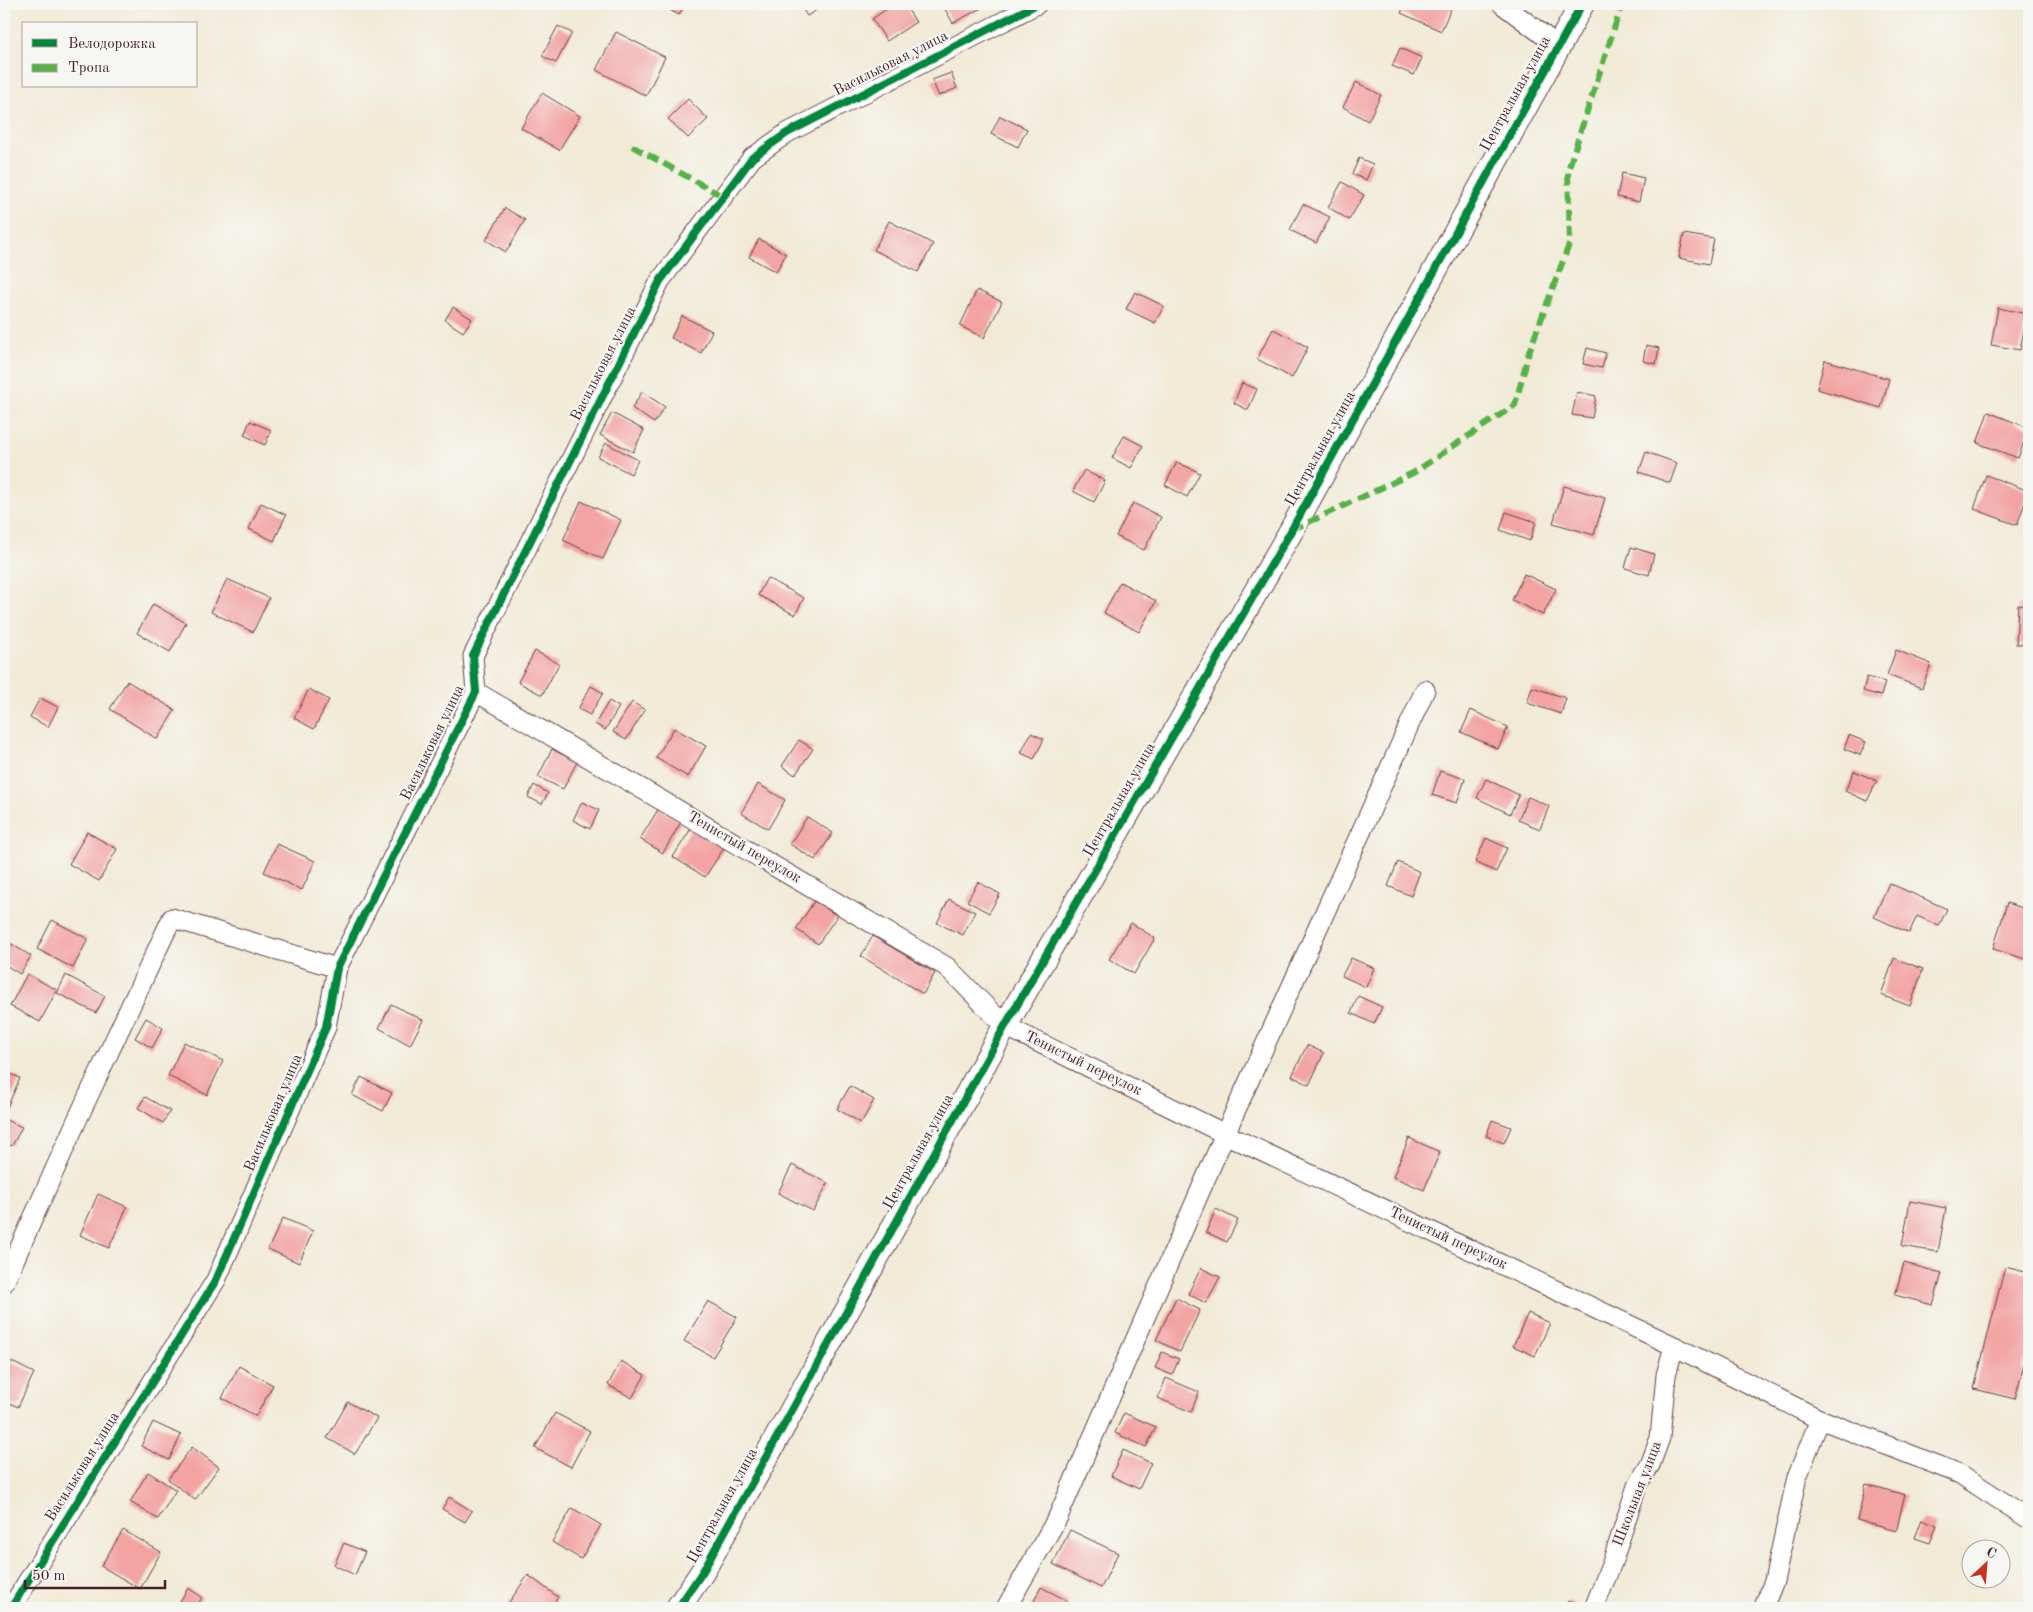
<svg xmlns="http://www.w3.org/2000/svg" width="2033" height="1612" font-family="'Old Standard TT',serif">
<rect width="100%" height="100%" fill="#f6f6f2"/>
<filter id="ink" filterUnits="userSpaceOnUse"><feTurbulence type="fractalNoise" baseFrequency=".02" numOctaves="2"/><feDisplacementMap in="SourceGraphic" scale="10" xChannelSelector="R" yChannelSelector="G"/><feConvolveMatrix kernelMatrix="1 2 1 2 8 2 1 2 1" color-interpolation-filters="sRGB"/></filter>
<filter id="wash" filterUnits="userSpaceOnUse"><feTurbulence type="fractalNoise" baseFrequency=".0096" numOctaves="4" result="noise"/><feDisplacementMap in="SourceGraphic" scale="20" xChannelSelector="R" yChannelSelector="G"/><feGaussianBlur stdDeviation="1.12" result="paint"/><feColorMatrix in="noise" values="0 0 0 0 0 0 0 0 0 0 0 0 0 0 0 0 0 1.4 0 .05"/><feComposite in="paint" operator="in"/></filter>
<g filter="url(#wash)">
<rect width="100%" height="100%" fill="#f1ead6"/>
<g id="blocks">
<path fill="#f2a3a2" d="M659,4H685L679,15Z
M799,4H821L823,6L807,16Z
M894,4H904L916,22L887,41L872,19Z
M942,4H989L953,23Z
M1405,4H1453L1441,31L1401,13Z
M558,26L572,33L556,63L542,56Z
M616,32L665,57L646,96L596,70Z
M1400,48L1422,58L1414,75L1392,66Z
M951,73L957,88L939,96L932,80Z
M1356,82L1381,95L1368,121L1343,107Z
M542,93L580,116L559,150L521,128Z
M688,99L708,119L688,138L668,119Z
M1000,116L1027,129L1018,147L991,134Z
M1359,158L1373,164L1366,180L1352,174Z
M1622,173L1644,178L1639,202L1617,197Z
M1342,182L1364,195L1349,220L1328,207Z
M1303,204L1330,217L1316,243L1290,230Z
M505,208L525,220L506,252L486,240Z
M889,221L933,244L918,272L874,250Z
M1684,234L1714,239L1709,264L1679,258Z
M759,239L786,254L776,272L749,257Z
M977,290L1002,302L984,338L960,326Z
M1135,292L1164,306L1155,323L1126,309Z
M453,307L472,319L463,332L445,320Z
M1998,308L2027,314L2020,350L1991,345Z
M682,316L712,331L701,353L671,338Z
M1273,329L1308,347L1292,378L1257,359Z
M1646,345L1659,348L1656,364L1643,361Z
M1587,348L1606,353L1602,368L1583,364Z
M1825,360L1889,379L1881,408L1817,389Z
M1242,383L1257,389L1248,410L1234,403Z
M642,392L665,407L654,423L632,408Z
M1577,392L1596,396L1592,418L1572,415Z
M1988,412L2029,428L2018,458L1977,443Z
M612,413L644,430L633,452L600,435Z
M250,421L271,430L265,445L244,435Z
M1124,436L1143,446L1131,468L1112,458Z
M606,443L638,460L631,474L598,457Z
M1646,452L1677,463L1670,483L1639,472Z
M1177,462L1200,473L1187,497L1165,485Z
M1084,470L1105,481L1094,502L1073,491Z
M1986,475L2029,491L2017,525L1974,509Z
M1564,486L1605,498L1594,535L1553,523Z
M581,501L621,520L603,559L563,540Z
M261,503L286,515L274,541L249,529Z
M1133,503L1161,517L1144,550L1116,536Z
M1506,512L1536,522L1530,541L1500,530Z
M1631,547L1654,554L1649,575L1625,568Z
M1524,574L1556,589L1543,615L1512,600Z
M767,578L804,598L795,615L758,595Z
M227,579L269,598L253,632L211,612Z
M1120,582L1156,601L1139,632L1104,613Z
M153,604L186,623L170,652L137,633Z
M2018,605L2029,606V644H2016Z
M1896,650L1931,664L1922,688L1887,675Z
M535,651L559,664L542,695L518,682Z
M1867,677L1885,682L1881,696L1863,691Z
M127,681L175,710L157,739L110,709Z
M591,686L603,693L590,715L578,709Z
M1532,687L1566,698L1561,714L1527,703Z
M309,689L329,700L314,729L294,718Z
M40,698L58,707L48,727L30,717Z
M609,701L619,707L605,730L595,724Z
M632,702L645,710L626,740L613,732Z
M1471,710L1508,727L1498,749L1461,732Z
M674,728L706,746L688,777L656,758Z
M1031,733L1044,739L1034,759L1021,753Z
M1849,735L1866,742L1860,755L1844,749Z
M799,740L813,749L795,775L782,766Z
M552,749L577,762L563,789L538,777Z
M1440,771L1465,779L1457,803L1432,795Z
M1854,771L1877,781L1867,801L1845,791Z
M1486,779L1519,795L1510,814L1477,798Z
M758,784L785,800L768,829L741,813Z
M534,785L548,793L542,804L528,797Z
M1528,797L1549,806L1540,829L1518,820Z
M582,802L599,810L590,829L573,820Z
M659,808L681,822L663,853L640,839Z
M807,817L833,833L815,860L790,844Z
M694,824L726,845L705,877L673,857Z
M87,832L117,849L99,881L69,864Z
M1486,838L1507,848L1496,872L1475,862Z
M277,844L315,861L302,890L264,872Z
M1398,862L1420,872L1411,896L1388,886Z
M978,882L1000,894L989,913L967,901Z
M1889,883L1947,909L1939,926L1917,916L1909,933L1874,917Z
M949,899L975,912L963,935L937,923Z
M815,900L837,916L818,944L796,929Z
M2007,903L2029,910V944L2025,959L1993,949Z
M52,920L88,939L73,968L37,949Z
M1131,923L1155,938L1134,974L1109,959Z
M873,936L935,973L923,994L861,956Z
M8,942L31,956L20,974L4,964V949Z
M1351,958L1374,968L1366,987L1342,976Z
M1894,958L1923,969L1910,1006L1881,995Z
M27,974L57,990L40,1022L10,1006Z
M66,975L105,996L96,1013L57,993Z
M1358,996L1382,1007L1374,1024L1351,1013Z
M391,1004L423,1020L410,1045L379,1028Z
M146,1018L163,1028L152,1048L135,1038Z
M184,1042L223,1061L207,1095L168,1076Z
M1307,1045L1324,1053L1309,1085L1292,1076Z
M4,1071L20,1078L6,1110H4Z
M361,1077L392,1093L383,1111L352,1095Z
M850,1086L874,1100L861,1123L837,1109Z
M145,1097L170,1111L163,1123L138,1108Z
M4,1119L22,1127L12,1146L4,1142Z
M1492,1120L1511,1127L1504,1143L1486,1136Z
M1409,1138L1440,1152L1424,1190L1393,1177Z
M792,1165L828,1183L813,1211L778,1193Z
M98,1194L127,1207L109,1248L80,1235Z
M1910,1201L1946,1208L1938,1252L1902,1246Z
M1216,1209L1238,1220L1227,1242L1206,1232Z
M283,1218L313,1231L299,1263L268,1249Z
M1904,1263L1942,1273L1933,1305L1895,1295Z
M2005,1267L2029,1273V1344L2015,1399L1974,1389Z
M1201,1268L1220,1277L1206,1303L1188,1294Z
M1176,1298L1200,1310L1180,1352L1156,1340Z
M708,1301L737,1317L713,1357L684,1341Z
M1528,1313L1550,1323L1535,1356L1513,1346Z
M1162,1352L1179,1359L1172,1375L1155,1368Z
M4,1358L34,1373L18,1407L4,1400Z
M621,1361L645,1375L632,1398L608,1385Z
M239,1366L273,1385L256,1416L222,1398Z
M1166,1378L1199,1392L1191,1412L1158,1398Z
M348,1402L377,1418L355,1454L327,1438Z
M555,1413L590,1431L571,1467L535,1448Z
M1124,1413L1156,1427L1146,1447L1115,1433Z
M153,1422L181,1435L169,1460L141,1446Z
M192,1447L219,1467L195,1500L168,1479Z
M1123,1450L1151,1463L1139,1489L1111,1476Z
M148,1472L176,1490L158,1519L130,1502Z
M1866,1484L1905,1495L1896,1531L1857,1520Z
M449,1497L472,1511L465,1522L442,1509Z
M572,1508L601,1525L581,1559L552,1542Z
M1922,1519L1937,1525L1930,1543L1915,1538Z
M123,1530L161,1552L140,1589L101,1566Z
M1070,1530L1118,1553L1101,1588L1053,1564Z
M344,1543L365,1552L355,1575L334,1565Z
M528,1575L558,1597L550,1608H505Z
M1041,1587L1068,1601L1065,1608L1031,1607Z
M188,1588L202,1597L196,1608H176Z
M1568,1601L1583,1608H1564Z"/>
</g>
</g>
<g filter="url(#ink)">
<use href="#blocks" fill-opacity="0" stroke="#633d45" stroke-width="1"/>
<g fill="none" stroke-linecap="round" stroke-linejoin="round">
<g stroke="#633d45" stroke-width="21">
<path id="minor" d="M1502,4L1558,46
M476,692L947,967L1005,1026L1225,1134L1674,1346L1817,1418L1960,1474L2029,1519
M4,1283L77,1120L172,918L337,968
M11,1608L216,1280L326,1027L337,968L476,692L473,656L660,281L752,158L787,133L1037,4
M1006,1608L1058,1517L1225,1134L1425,690
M1594,1608L1613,1560L1637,1486L1650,1465L1660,1438L1666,1375L1674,1346
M1763,1608L1774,1581L1797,1477L1820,1419"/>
</g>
<g stroke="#633d45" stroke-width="26">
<path id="tertiary" d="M678,1608L703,1571L1005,1026L1291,531L1582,4"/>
</g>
<use href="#minor" stroke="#fff" stroke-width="19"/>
<use href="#tertiary" stroke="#fff" stroke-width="24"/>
<path stroke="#57b146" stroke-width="6" stroke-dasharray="12 6" stroke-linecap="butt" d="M632,146L722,196
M1292,530L1413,473L1515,405L1529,352L1570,242L1568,170L1622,4"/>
<g stroke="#f6f6f2" stroke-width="11">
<path id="cycleway" d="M11,1608L216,1280L326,1027L337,968L476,692L473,656L660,281L752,158L787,133L1037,4
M678,1608L703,1571L1005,1026L1291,531L1582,4"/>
</g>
<use href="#cycleway" stroke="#00873e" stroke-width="8"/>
</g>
</g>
<g text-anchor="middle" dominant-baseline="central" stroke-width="4.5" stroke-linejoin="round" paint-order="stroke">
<g font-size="15" fill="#4a1f2b" stroke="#f6f6f2">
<text transform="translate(891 64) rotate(-27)">Васильковая улица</text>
<text transform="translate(1516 94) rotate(-61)">Центральная улица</text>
<text transform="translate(604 364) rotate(-63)">Васильковая улица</text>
<text transform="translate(1321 449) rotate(-61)">Центральная улица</text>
<text transform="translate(433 743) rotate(-64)">Васильковая улица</text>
<text transform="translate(1120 800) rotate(-60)">Центральная улица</text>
<text transform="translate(744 848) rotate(30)">Тенистый переулок</text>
<text transform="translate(1083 1064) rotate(26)">Тенистый переулок</text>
<text transform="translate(274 1113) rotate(-67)">Васильковая улица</text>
<text transform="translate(919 1152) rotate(-61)">Центральная улица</text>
<text transform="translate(1448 1239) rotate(25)">Тенистый переулок</text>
<text transform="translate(83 1467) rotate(-58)">Васильковая улица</text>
<text transform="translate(1638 1494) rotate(-69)">Школьная улица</text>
<text transform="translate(723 1506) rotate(-61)">Центральная улица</text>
</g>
</g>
<rect width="2033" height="1612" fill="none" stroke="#f6f6f2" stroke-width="20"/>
<rect x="22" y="22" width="175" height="65" fill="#f6f6f2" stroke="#b1a0a2"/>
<rect x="32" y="39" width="25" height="8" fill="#00873e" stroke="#b1a0a2"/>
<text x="68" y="48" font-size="15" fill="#4a1f2b">Велодорожка</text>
<rect x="32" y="64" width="25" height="8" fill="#57b146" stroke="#b1a0a2"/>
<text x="68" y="72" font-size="15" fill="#4a1f2b">Тропа</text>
<g transform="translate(1986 1564) rotate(26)"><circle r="24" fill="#f6f6f2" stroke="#b1a0a2"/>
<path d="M0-4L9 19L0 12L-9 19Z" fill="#c8321e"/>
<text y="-8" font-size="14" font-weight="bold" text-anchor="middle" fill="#4a1f2b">С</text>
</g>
<path d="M25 1580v8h140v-8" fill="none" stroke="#4a1f2b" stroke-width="2.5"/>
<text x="32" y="1580" font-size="15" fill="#4a1f2b" stroke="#f6f6f2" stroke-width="4" paint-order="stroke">50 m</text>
</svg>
